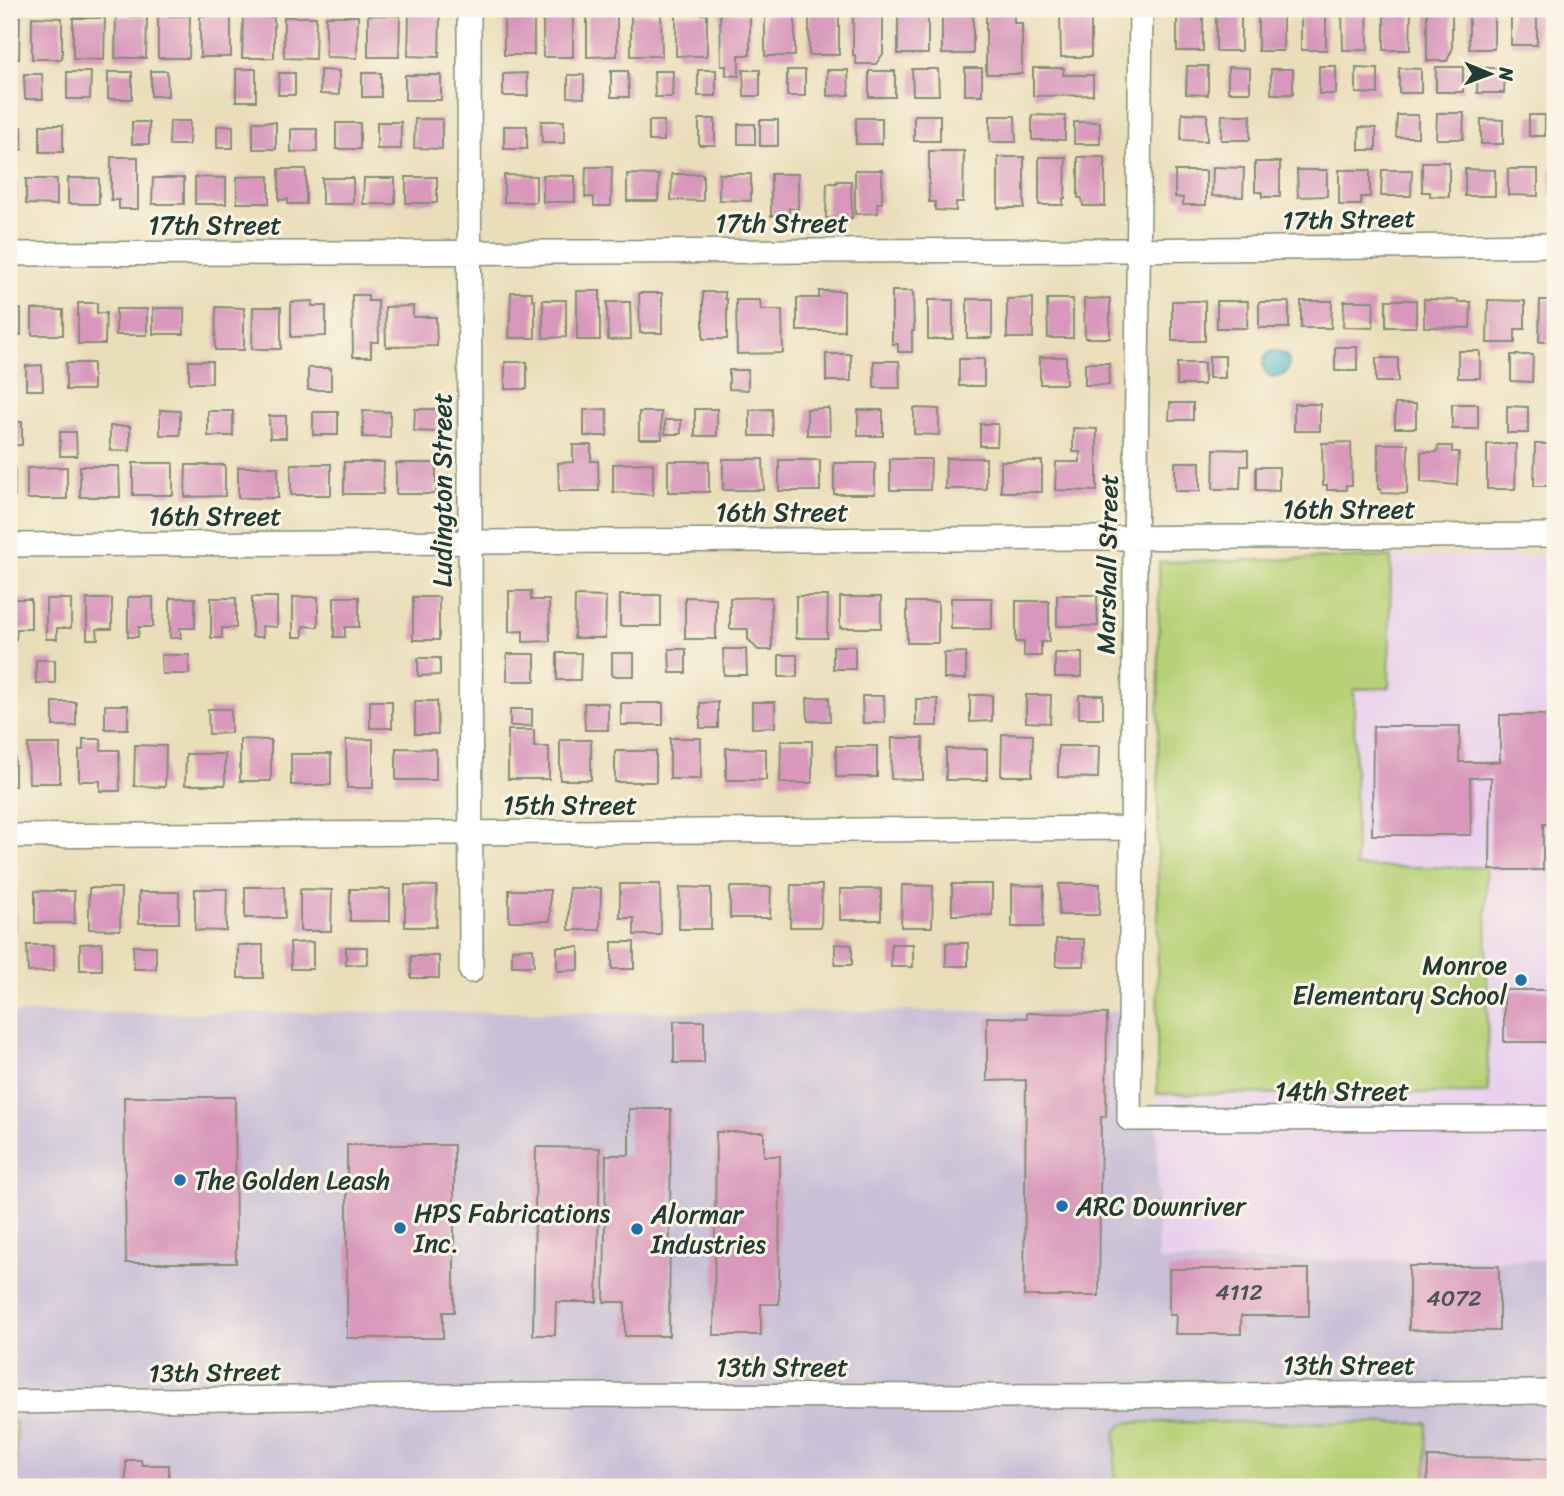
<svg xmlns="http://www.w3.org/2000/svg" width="1564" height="1496" font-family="Sriracha,sans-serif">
<rect width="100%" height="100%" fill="#fcf5e5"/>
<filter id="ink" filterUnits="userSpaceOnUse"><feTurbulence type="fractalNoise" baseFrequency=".0143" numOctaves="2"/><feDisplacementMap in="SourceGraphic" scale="14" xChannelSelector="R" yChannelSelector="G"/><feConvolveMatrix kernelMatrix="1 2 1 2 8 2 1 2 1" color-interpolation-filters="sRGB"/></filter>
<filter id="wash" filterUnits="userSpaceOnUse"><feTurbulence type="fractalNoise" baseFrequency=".00686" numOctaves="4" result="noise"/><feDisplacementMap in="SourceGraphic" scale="28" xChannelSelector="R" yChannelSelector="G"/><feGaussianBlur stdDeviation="1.57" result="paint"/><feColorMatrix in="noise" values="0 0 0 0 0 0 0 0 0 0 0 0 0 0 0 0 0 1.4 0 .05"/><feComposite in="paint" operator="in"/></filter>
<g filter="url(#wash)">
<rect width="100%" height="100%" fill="#eadeba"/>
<path fill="#e9d1ed" d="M1555,556V1260L1157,1261V1094L1488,1092L1485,867L1356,868L1354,689L1389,688L1391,557Z"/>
<path fill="#c9bfd7" d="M1130,1011L1129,1119H1157L1158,1261L1555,1260V1487H9V1013Z"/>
<path fill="#b5d075" stroke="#6a8654" stroke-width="2" d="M1391,557L1389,688L1354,689L1356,867H1486L1488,1093L1157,1094L1159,562Z
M9,1422H16V1487H9Z
M1131,1422L1427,1423L1426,1487H1114L1116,1432L1122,1425Z"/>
<path fill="#4db5cb" stroke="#367980" stroke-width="2" d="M1263 364a13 13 0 1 1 26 0a13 13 0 1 1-26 0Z"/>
<g id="blocks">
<path fill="#d897bb" d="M986,9H1014V23H1022V74H986Z
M1387,9H1411L1410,50H1384V11H1387Z
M1427,9H1452V50L1447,61H1427Z
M1537,9V45H1511V10Z
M1367,10L1368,50H1343L1342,11Z
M1469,10H1494V49H1469Z
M1258,11H1283V51H1258Z
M1301,11H1326V50H1301Z
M853,12H883V54L876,64H856L855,55H853Z
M898,12H928V54H898Z
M942,12H973V54H942Z
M1177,12H1203V51H1177Z
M1216,12H1241V51H1216Z
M504,13H534V55H504Z
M720,13H750V55H739V76L726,75V66H721Z
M809,13H839V55H809Z
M617,14V56L587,57V15Z
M631,14H661L662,56H631Z
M676,14H707V56H676Z
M765,14H795V56H765Z
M368,15L400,16L399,57H368Z
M409,15H440L439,57L408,56Z
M543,15H573V57H543Z
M1060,15H1091V57H1061Z
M116,16L147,17L146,58H115Z
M158,16H190L189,58H158Z
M200,16H231V57H200Z
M243,16L274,17V58H242Z
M326,16H358L357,58L326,57Z
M9,17H20L19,59H9Z
M32,17L62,18V59H32Z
M284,17H316L315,59L284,58Z
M73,18H105L104,60L73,59Z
M1187,66H1208V95L1186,94Z
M1319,66H1336V94H1319Z
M1228,67L1250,68V92H1228Z
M1436,67H1463V92H1436Z
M965,68H982V95H965Z
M1033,68H1064L1063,75H1093V95L1033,96Z
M1356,68L1378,69V94L1356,93Z
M1399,68L1421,69V93H1399Z
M1478,68H1505L1504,93H1477Z
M236,69H256V101H236Z
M912,69H938L939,95H913Z
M1271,69H1293V94H1271Z
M320,70L339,71V95L320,94Z
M698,70H716V96H698Z
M743,70H760V96H744Z
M787,70H805V96H787Z
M827,70H848L849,95L827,96Z
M151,71H167L168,96H151Z
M611,71H628L629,97H611Z
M654,71H673L672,97H655Z
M869,71H895V97H869Z
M67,72H91L90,99H67Z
M108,72H132V99H108Z
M279,73H295V95H278Z
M362,73H381V97H362Z
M527,73L528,96H503V74Z
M24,74H42L43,99H25Z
M405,75H441V100H405Z
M568,75H584V98L568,97Z
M1182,113L1207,114V141L1181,140Z
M1437,113H1464L1463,139H1436Z
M914,115H940V141H914Z
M1032,115L1065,116V140H1032Z
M1222,115H1251L1250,140H1221Z
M1397,115H1418V137H1396Z
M1529,115H1545V136H1529Z
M990,116H1015L1016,142H990Z
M856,118H882V144H856Z
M415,119H442V149L414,148Z
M699,119H715V145H699Z
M1481,119L1503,120V144H1481Z
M760,120H778V146H760Z
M170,121H190L189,145H169Z
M541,121H564V143H542Z
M649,121H664V141H649Z
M132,122H149V144H132Z
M253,122H276V149H253Z
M377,122H401V149H377Z
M1074,122H1100V144H1074Z
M336,123H360V149H336Z
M738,124H755V144H738Z
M40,125H63V152H40Z
M217,126H233V148H217Z
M504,126H527V149H504Z
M9,127H22V150H9Z
M1359,127L1376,128V150H1359Z
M291,129H317V152H291Z
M929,151H964L963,202H956V211L935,210V202H929Z
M111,157H138V209H119V200H111Z
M998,157H1024V208H998Z
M1039,157H1066L1065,198H1063V205H1039Z
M1078,157H1105V206H1083L1082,198H1078Z
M1255,162H1280V197H1262V192H1255Z
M1422,162H1449V197L1430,196V192H1422Z
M586,167H612L611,206H594V197H585Z
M1213,167L1244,168L1243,197L1212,196Z
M279,169H306V204H288V199L279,200Z
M1465,169L1495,170V196H1465Z
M1508,169H1538V196L1508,195Z
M1550,169H1555V195H1550Z
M855,170H882V203H877L878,213L855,214Z
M1297,170H1327V196L1298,197Z
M1339,170H1370V197H1361V205H1339Z
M1382,170H1412L1411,196H1381Z
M1175,171H1206V205H1183V198L1175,197Z
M627,174L659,175L658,201H627Z
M672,174H703V201L671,200Z
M719,174H751V201L719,200Z
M771,174H798V209L789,208V216H771Z
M504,175L536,176V202H504Z
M543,175L575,176V202H543Z
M269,176V203H237V177Z
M195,177L226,178V204H195Z
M406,177H437V203H406Z
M68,178H99V204H68Z
M153,178H184V204H152Z
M322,178H353V204H322Z
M364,178H395V204H363Z
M9,179H16V205H9Z
M26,179H57V205L26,204Z
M837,181H851L852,218H826L827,183H837Z
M577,291H600V340H577Z
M819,291H844V331H797V298H819Z
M892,291H913L914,331H912V352H898V344H892Z
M511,292H532V300H535V338H509Z
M703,292H725V299H727V339H703Z
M639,293H662V333H640Z
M352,295H368V301H378L379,342H371V357H353Z
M1033,298V338H1007V299Z
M1110,298V338H1085L1084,299Z
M967,299H992V338H967Z
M1047,299H1073V338H1048Z
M1424,299L1458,300V302H1471L1470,328L1424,327Z
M543,300H566V337L543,338Z
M736,300H760L761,310H782L783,353L737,354Z
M928,300H953V339H928Z
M1386,300H1416V327H1386Z
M1488,300L1525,301V329H1515V343H1487Z
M1540,300H1555V342H1539Z
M313,301L312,306H326V336L291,337V302Z
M1172,301H1205V341H1172Z
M1217,301H1248L1247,328H1217Z
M1301,301H1332L1331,328H1301Z
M1344,301H1374L1373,328L1343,327Z
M607,302H630L631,339L608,340Z
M1259,302H1289V328H1259Z
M78,303H97V313H106L105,344H78Z
M413,306V317H436L437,346L386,347L385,307Z
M216,307L244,308V350H215Z
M253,307H281V349H252Z
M153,308H184V334H153Z
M9,309H21V335H9Z
M32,309L63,310V335H32Z
M116,309H147V335H116Z
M1335,347H1357V371H1335Z
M1458,351H1480V378H1458Z
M826,354H851V381H826Z
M1511,355H1533L1532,382L1511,381Z
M1209,356H1225V378H1209Z
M1040,357H1066V384H1040Z
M1376,358H1398V382H1376Z
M959,359H984V386H959Z
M189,361H212V383H189Z
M874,361H899L900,388H874Z
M505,362H527V389H505Z
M66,363H93V390H66Z
M1085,363H1109V385H1085Z
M1177,363H1204V385H1177Z
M42,365L43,390H26V366Z
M308,368H331V390H308Z
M729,370H748V390L729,389Z
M1170,403H1193V420H1169Z
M1294,404H1320V431H1294Z
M1395,404H1416V428H1395Z
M1452,404H1478V429H1452Z
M1507,406L1528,407V433H1507Z
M829,408L830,435H807V409Z
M914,408L939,409V435L914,434Z
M415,409H439L438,432L414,431Z
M607,409V436H584V410Z
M695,409H717V436H695Z
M772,409L773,436H750V410Z
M160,410L180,411V435H160Z
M858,410H883V436H858Z
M208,411H233V436H208Z
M363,411L390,412V438L363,437Z
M313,412H338V435H313Z
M639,412H661L662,439H639Z
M269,416H286V438H270Z
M665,420H681V434H665Z
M9,422H22V445H9Z
M980,424H998L997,446H980Z
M110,426H130V451L110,450Z
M1073,428L1097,429V491L1055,490L1056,462H1080V452H1073Z
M60,432H76L77,456H60Z
M1351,442L1352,485H1346V490H1327V485H1323L1322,443Z
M1378,444H1408L1407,494L1381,493V489H1378Z
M1487,444H1516L1515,489H1487Z
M1535,444H1555V491H1550L1551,486H1534Z
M573,445H591V461H598L599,491H559L558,463L573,462Z
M1438,446H1452V452H1459L1457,485L1421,482V452H1437Z
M1214,449L1248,450V466H1241L1240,489H1213Z
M946,458H986V489H945Z
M723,459H763L764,490H723Z
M890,459H931L930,490H890Z
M779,460H820V491H779Z
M668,461H709V492H668Z
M1001,461H1042V492H1001Z
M344,462H384L383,494H344Z
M1175,462H1200V491H1175Z
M133,463H173V495H133Z
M396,463H436V494H396Z
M653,463V495L613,492V464Z
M834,463H875V494H834Z
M291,464H331V495H291Z
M186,465H225V496L185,497Z
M9,466H15V497H9Z
M80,466H119L120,497H80Z
M67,467V499H27V468Z
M238,467H278V498H238Z
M1256,467H1279V491L1256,490Z
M509,591H531V600H549L550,641L523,642V631L509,632Z
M620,595H661V626H620Z
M1057,595H1097L1098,626H1057Z
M575,596L606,597L605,638H574Z
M796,596H828L827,638H796Z
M128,597H153V627H139L138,637H128Z
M252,597H277V627L262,626L263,637H252Z
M293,597H318V627L303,626V637H293Z
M334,597H359V627H345V637H334Z
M413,597H439V640H413Z
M685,597L716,598V639H685Z
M771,597L772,650H758L748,639V629H730V598Z
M840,597H881V628H840Z
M170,598H195V628H180L181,638H170Z
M211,598H236V628H222V638H211Z
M951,598H992V629H951Z
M9,599H31V629H17L16,639H9Z
M46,599H71V628H57V639H46Z
M87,599H112V629H97L98,639H87Z
M1016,601H1049V642H1041V656H1024V642H1016Z
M907,602H938V643H907Z
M833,646H855V669H833Z
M669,649H686V673H670Z
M723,649H746L747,675H724Z
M966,652V679H944V653Z
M557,653H581L580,680H557Z
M612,653H634V676H612Z
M1055,653H1082V677H1055Z
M507,654H535V681H507Z
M161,655H189V674H162Z
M779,655H797V677H779Z
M418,658H440V675L418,676Z
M36,660H55V683H36Z
M9,661H13V683H9Z
M970,695H992V721L970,722Z
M1026,695H1051L1050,723L1026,722Z
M1079,695H1103V718H1079Z
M862,696H884L885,723H863Z
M829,697L830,721H808L807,698Z
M916,699H938V726H916Z
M370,701H392V728H370Z
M415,701H437L438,734H415Z
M53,702H76V726H53Z
M718,702V728H700V703Z
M752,702H775V727L752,728Z
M584,703H608V730H585Z
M621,703H663V725H621Z
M105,705H128V729H105Z
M208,709H231V733L209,734Z
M510,709H532V726H510Z
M1500,715H1555V824H1543V870H1490L1491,777L1470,778L1471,835H1372L1373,726H1460L1459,762H1500Z
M508,730H534V747H549V779H508Z
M1002,734L1033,735L1032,776H1001Z
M670,738H701V779H670Z
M892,738H923V780L891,779Z
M83,739H101V750H119L120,791H100V781H79V750H83Z
M240,739L271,740V781H240Z
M373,739V788H347L346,740Z
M560,740H591V780H560Z
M781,741H812V783H780Z
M28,744H60V783H29Z
M135,745L166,746L165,787L134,786Z
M836,746H877V777H836Z
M1058,746H1099L1098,778L1058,777Z
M396,748L436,749V780H396Z
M726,748L766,749V780H726Z
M946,749H987V780H946Z
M615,751H656V782H615Z
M186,754H225V785H185Z
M291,754H331V785H291Z
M9,755H15V786H9Z
M620,884H660L661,935H634V918H620Z
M952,884H992V915H952Z
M1059,884H1100L1099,915H1059Z
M405,885L437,886L436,927H405Z
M791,885H822L821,927H790Z
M902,885L933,886L932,927H901Z
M1012,885L1044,886L1043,927H1012Z
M245,887H284L285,918H245Z
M680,887L711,888V929H679Z
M730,887H771L770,918H730Z
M89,888H121L120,930L89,929Z
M569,888H601L600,930H569Z
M195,889H227L226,931L195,930Z
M300,889L332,890L331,931H300Z
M350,889H390V921H350Z
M840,889H881V920H840Z
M509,890H550V921H509Z
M9,891H16V933H9Z
M35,891H74L75,923H35Z
M139,892H179V923H139Z
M1056,939H1084V966H1056Z
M313,942V969H291L290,943Z
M612,942H634V969H612Z
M102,943V970H80V944Z
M946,943H968V966H946Z
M835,944L852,945V965H835Z
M891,944H913V967H891Z
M27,945H54V971L28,972Z
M238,945H263V978H238Z
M133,946H156V969H134Z
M346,947H367V964L346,965Z
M557,947H579V970L557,971Z
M533,948L534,966H512V949Z
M411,956H439V978H411Z
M1504,990H1555V1042H1504Z
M1027,1013L1107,1014L1106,1117H1101L1099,1296H1024L1026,1080L987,1081V1017L1027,1018Z
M674,1021H704V1063H674Z
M9,1039H14L13,1209H9Z
M124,1097H235L236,1263H126Z
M629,1109H671L669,1336H625V1302H604L606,1155H629Z
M716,1132H764V1156H780L779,1304H761V1335H714Z
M347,1145H454V1312H443V1338H347Z
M536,1147L600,1148L597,1302H556L555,1335H533Z
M1409,1266H1499V1331L1409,1330Z
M1169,1269H1309V1316H1241V1334H1175L1176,1315H1169Z
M1428,1457L1555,1458V1487H1427Z
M126,1460H141L142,1465H169V1487H126Z"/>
</g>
</g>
<g filter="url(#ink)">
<use href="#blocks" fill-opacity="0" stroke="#848e77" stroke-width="2"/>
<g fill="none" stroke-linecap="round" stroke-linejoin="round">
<g stroke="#848e77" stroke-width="26">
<path id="minor" d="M469,9L471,971
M1141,9L1129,1119L1555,1118
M9,254L1117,250L1555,245
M9,545L1555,535
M9,836L1133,828
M9,1402L524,1395L1093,1396L1555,1392"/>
</g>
<use href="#minor" stroke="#fff" stroke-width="23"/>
</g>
</g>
<g fill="#1f6fb2" stroke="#fcf5e5" stroke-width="2.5">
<circle cx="1521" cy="980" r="7"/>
<circle cx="180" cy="1180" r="7"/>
<circle cx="1062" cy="1206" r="7"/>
<circle cx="400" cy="1228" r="7"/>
<circle cx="637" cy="1229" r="7"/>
</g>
<g text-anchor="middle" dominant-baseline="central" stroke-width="6" stroke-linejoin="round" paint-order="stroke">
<g font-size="23" fill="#4d5456">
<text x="1239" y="1292">4112</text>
<text x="1454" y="1298">4072</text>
</g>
<g font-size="26" fill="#1f3d34" stroke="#fcf5e5">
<text transform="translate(1349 219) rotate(-1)">17th Street</text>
<text x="782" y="223">17th Street</text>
<text x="215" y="225">17th Street</text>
<text transform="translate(442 490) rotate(-90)">Ludington Street</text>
<text x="1349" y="509">16th Street</text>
<text x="782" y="512">16th Street</text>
<text x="215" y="516">16th Street</text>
<text transform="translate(1107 564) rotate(-89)">Marshall Street</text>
<text x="570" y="805">15th Street</text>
<text x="1342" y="1091">14th Street</text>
<text x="1349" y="1365">13th Street</text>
<text x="782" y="1367">13th Street</text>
<text transform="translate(215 1372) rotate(-1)">13th Street</text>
</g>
<g font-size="26" fill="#1f3d34" stroke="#fcf5e5" text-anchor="start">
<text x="1507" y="965" text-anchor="end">Monroe<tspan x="1507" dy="30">Elementary School</tspan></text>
<text x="194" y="1180">The Golden Leash</text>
<text x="1076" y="1206">ARC Downriver</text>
<text x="414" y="1213">HPS Fabrications<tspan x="414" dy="30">Inc.</tspan></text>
<text x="651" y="1214">Alormar<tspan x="651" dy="30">Industries</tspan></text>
</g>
</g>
<rect width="1564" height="1496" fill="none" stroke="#fcf5e5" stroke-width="35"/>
<g transform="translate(1490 74) rotate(91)" stroke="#fcf5e5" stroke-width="5" paint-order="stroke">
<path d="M0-5L12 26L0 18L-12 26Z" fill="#1f3d34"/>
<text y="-10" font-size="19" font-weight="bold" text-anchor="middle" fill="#1f3d34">N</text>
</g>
</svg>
